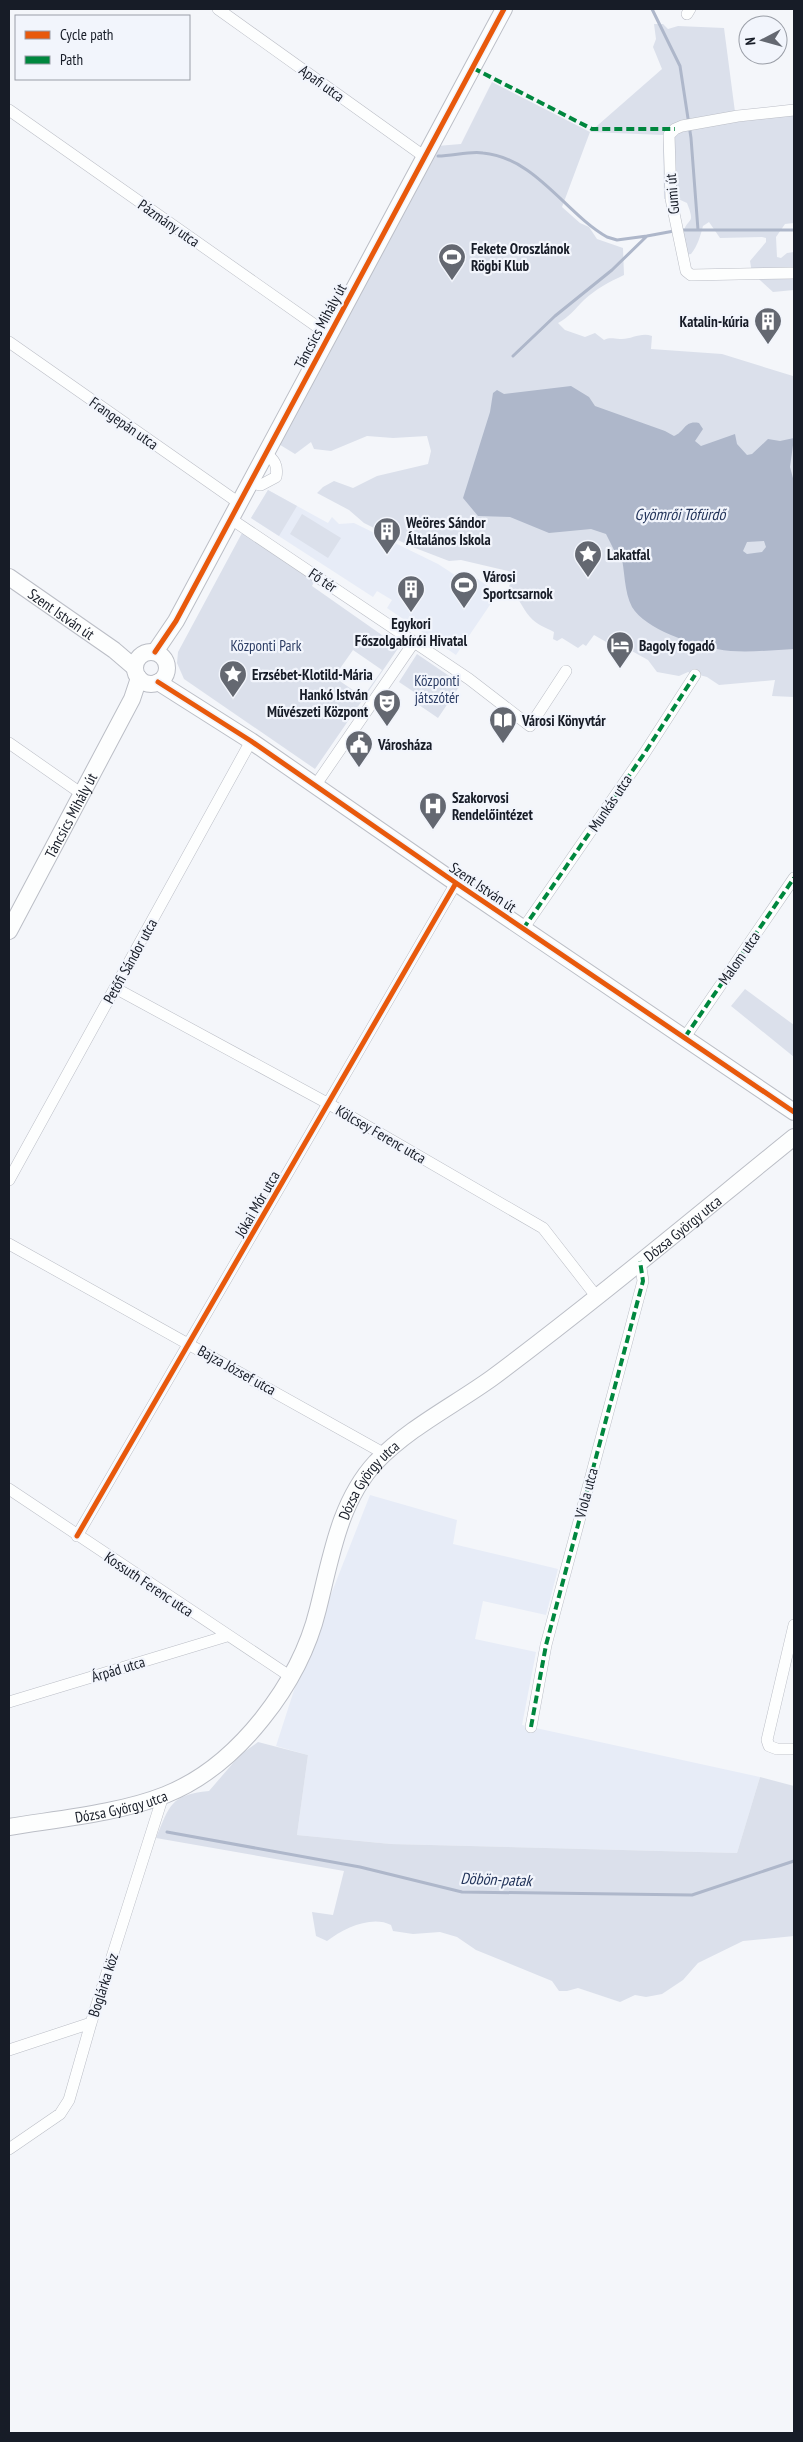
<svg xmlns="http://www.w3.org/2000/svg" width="803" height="2442" font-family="'PT Sans Narrow',sans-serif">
<rect width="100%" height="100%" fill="#f4f6fa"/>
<path fill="#e7ecf7" d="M268,490L328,523L332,517L339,524L354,523L438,564L461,579L466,571L498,593L456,655L387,608L392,600L377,591L373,597L251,518Z
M370,1495L457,1520L453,1544L558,1569L546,1615L483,1601L475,1639L536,1652L522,1725L760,1777L737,1853L391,1844L297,1835L308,1755L276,1746L297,1681Z"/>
<path fill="#dbe0eb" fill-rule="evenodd" d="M654,24H663L668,29L678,26L724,28L735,112L794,115V223L785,224L776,237L777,257L781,258L787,253L794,252V290L773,292L752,273L750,261L766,242V238L762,237L720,238L709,222L703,226C700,237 698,245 691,254L684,255C684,249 682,239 683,233C688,216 696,226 687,203L676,198L664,199L663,135L590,132L562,207L580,223L589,227L597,239L623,248L624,275C609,282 596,289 584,300C575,309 569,317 558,323L565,330L585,337L595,333L604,340C611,337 613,339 620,339C631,340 640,332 652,336L651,349L722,354L793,376L794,374V697L772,696L775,680L719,685L707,677L688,672L679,676L657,672L648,660L630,650L622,651L594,635L586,646L583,644L578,648L562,638L557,641L553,639L554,632C545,627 537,625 530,617C522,608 518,596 509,586L517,573L461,560L449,561L410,546L364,523L349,510L317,493L323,487L334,481L353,488L377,476L428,464L431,451L427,436L393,438L367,436L331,451L314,449L311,442L295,454L277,443L437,146L461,144L492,82L590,132L662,69L653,47L656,39Z
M268,490L297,506L279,536L251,518Z
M302,514L341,538L328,558L290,534Z
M242,533L315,580L312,586L399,647L315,769L184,679L177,663L178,652ZM353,650L382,670L363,697L334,677Z
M417,654L461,684L438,718L419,705L423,698L399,682Z
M745,989L794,1025V1057L731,1006Z
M258,1742L308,1755L297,1835L391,1844L737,1853L760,1777L794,1786V1936L743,1941L698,1963L683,1980L662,1994L646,1997L635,1995L620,2002L578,1988L567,1991H559L552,1981L476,1950L457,1937L440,1932L413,1934L393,1931L391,1925C372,1915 344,1928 327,1941L316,1936L312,1912L333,1915L344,1871L156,1838C170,1805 170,1795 209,1791L240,1755Z"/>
<path fill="#aeb7ca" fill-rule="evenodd" d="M571,386L589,397L595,406L665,431L674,436C685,432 684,420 699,423L703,429L695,441L701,446L735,434L737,444L747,455L752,454L768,439L780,441L794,438L790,467L794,482V649C770,650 741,654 717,649C693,645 645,629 632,607C624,592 625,571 621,554H616L606,534L591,529L549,533L510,517L478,516L463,498L490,412L493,393L497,390L504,394ZM764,541L766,547L762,552L747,554L743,551L747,542Z"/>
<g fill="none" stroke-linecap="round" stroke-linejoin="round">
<path stroke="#aeb7ca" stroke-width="3" d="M652,9L680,66L691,138L698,230
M438,156C453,156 469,151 483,153C536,158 565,213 607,237L617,240L647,236
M680,230H794
M513,356L555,316L612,270L647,236L674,231
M167,1832L360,1867L462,1892L692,1895L794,1861"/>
<g stroke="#bbbec6" stroke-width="12">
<path id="street" d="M218,9L425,157
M687,14L690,9
M9,110L329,335
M794,110L738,116L682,126L675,129L669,135L671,199L686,271L691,275L794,273
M9,342L239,503
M251,483L261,485L276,477C278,466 275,460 266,454
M231,519L469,679L530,726L566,671
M9,743L82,794
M315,786L414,642
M523,929L644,754L695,675
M115,988L329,1104L543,1228L596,1296
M685,1037L794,878
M9,1180L251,741
M9,1244L385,1454
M9,1489L291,1677
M77,1536L456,883
M794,1625L767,1740L769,1746L777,1749H794
M9,1702L227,1636
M531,1727L546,1645L643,1281L640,1261
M9,2050L91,2023
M9,2149L60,2114L69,2100L91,2023L163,1796"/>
</g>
<g stroke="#bbbec6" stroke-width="18">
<g id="secondary">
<path id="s1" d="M9,577L114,650L135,668"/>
<path d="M155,652L176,621L504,9"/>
<circle cx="151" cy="668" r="16"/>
<path d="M158,682L251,741L456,883L794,1112"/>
<path id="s2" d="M9,931L132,699L139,678"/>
<path id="s3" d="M9,1827C57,1819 120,1813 165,1795C238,1766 300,1683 318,1609C331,1558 339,1502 376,1462C410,1427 453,1406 492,1378C595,1301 694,1218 794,1137"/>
</g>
</g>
<use href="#street" stroke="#fdfefe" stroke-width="11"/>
<use href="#secondary" stroke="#fdfefe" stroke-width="16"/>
<path stroke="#00873e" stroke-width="4" stroke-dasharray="8 4" stroke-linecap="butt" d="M473,68L592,129H675
M523,929L644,754L695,675
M685,1037L794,878
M531,1727L546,1645L643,1281L640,1261"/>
<g stroke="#f2f5fc" stroke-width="8">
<path id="cycleway" d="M155,652L176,621L504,9
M158,682L251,741L456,883L794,1112
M77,1536L456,883"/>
</g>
<use href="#cycleway" stroke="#e8590c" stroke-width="5"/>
</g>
<defs>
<g id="stadium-pin" transform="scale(1.4375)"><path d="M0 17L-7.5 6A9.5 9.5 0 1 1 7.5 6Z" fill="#646871" stroke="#f2f5fc"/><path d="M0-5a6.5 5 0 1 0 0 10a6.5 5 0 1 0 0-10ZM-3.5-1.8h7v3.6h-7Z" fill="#fff"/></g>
<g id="building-pin" transform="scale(1.4375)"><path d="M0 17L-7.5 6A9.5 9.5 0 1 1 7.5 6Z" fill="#646871" stroke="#f2f5fc"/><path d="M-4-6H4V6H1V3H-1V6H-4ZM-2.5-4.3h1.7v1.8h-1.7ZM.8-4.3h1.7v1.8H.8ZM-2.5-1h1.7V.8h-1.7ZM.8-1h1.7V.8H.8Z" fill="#fff"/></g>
<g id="sight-pin" transform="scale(1.4375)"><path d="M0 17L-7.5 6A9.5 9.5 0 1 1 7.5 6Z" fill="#646871" stroke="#f2f5fc"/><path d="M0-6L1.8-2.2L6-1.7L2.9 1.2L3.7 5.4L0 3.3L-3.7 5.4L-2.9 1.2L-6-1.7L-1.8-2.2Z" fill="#fff"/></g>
<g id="hotel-pin" transform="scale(1.4375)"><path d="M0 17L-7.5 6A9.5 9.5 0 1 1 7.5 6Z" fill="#646871" stroke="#f2f5fc"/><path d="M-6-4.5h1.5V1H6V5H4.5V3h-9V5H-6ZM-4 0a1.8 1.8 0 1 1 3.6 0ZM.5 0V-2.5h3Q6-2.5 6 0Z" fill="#fff"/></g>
<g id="theatre-pin" transform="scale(1.4375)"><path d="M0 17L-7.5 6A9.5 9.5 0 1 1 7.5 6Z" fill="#646871" stroke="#f2f5fc"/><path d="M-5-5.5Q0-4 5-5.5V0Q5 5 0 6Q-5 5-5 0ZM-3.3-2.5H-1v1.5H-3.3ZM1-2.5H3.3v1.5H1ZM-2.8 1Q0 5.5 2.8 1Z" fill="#fff"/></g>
<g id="library-pin" transform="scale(1.4375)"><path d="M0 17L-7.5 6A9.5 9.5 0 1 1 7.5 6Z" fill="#646871" stroke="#f2f5fc"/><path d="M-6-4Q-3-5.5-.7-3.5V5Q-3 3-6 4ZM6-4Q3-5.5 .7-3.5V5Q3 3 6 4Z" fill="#fff"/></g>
<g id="civic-pin" transform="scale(1.4375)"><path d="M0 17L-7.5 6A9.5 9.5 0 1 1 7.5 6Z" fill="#646871" stroke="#f2f5fc"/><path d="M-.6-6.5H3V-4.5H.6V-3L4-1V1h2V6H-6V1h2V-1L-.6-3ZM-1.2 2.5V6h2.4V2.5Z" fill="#fff"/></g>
<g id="hospital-pin" transform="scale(1.4375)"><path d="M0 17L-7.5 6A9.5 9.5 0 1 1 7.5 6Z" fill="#646871" stroke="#f2f5fc"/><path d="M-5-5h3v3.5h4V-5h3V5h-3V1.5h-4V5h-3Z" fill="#fff"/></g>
</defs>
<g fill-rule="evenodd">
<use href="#stadium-pin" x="452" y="257"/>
<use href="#building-pin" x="768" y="321"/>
<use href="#building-pin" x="387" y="531"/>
<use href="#sight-pin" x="588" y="554"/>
<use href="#stadium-pin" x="464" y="585"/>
<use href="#building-pin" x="411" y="589"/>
<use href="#hotel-pin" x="620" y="645"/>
<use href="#sight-pin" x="233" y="674"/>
<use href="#theatre-pin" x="387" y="703"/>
<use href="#library-pin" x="503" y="720"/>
<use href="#civic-pin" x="359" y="744"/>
<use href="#hospital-pin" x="433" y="806"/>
</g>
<g text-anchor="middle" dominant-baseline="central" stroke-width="4.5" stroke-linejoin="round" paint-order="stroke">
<g font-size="15" fill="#171c27" stroke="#f2f5fc">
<text transform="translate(322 83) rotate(36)">Apafi utca</text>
<text transform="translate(672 194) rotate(-95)">Gumi út</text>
<text transform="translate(169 223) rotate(35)">Pázmány utca</text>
<text transform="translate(320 326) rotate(-62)">Táncsics Mihály út</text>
<text transform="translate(124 423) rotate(35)">Frangepán utca</text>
<text transform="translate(323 580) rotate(34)">Fő tér</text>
<text stroke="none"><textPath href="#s1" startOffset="64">Szent István út</textPath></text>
<text transform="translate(610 803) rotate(-56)">Munkás utca</text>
<text stroke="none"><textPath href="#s2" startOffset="131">Táncsics Mihály út</textPath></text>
<text transform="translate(483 887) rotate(34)">Szent István út</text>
<text transform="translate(739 958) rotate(-55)">Malom utca</text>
<text transform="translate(130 961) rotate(-61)">Petőfi Sándor utca</text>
<text transform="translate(381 1134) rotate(30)">Kölcsey Ferenc utca</text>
<text transform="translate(257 1204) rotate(-60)">Jókai Mór utca</text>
<text stroke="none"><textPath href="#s3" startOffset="954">Dózsa György utca</textPath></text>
<text transform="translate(237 1370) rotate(29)">Bajza József utca</text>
<text stroke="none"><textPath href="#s3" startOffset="549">Dózsa György utca</textPath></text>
<text transform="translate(586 1493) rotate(-75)">Viola utca</text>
<text transform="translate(149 1584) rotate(34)">Kossuth Ferenc utca</text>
<text transform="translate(118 1669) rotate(-17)">Árpád utca</text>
<text stroke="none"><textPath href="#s3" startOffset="114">Dózsa György utca</textPath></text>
<text transform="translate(103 1985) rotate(-72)">Boglárka köz</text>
</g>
<g font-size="15" font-weight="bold" fill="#171c27" stroke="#f2f5fc" text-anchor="start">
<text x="471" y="248">Fekete Oroszlánok<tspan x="471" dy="17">Rögbi Klub</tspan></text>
<text x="749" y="321" text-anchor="end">Katalin-kúria</text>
<text x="406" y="522">Weöres Sándor<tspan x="406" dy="17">Általános Iskola</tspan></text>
<text x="607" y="554">Lakatfal</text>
<text x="483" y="576">Városi<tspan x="483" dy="17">Sportcsarnok</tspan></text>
<text x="411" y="623" text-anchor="middle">Egykori<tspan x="411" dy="17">Főszolgabírói Hivatal</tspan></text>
<text x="639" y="645">Bagoly fogadó</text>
<text x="252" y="674">Erzsébet-Klotild-Mária</text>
<text x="368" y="694" text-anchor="end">Hankó István<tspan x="368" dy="17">Művészeti Központ</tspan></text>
<text x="522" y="720">Városi Könyvtár</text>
<text x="378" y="744">Városháza</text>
<text x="452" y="797">Szakorvosi<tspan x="452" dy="17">Rendelőintézet</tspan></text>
</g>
<g font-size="15" fill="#2c3d64" stroke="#f2f5fc">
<text x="266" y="645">Központi Park</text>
<text x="437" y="680">Központi<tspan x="437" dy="17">játszótér</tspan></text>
</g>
<g font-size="16" font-style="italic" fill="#23345a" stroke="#f2f5fc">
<text x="680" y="514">Gyömrői Tófürdő</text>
<text transform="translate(496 1879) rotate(2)">Döbön-patak</text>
</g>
</g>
<rect width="803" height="2442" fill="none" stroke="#171c27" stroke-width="20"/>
<rect x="15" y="15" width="175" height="65" fill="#f2f5fc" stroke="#9a9ea7"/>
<rect x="25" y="31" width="25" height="8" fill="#e8590c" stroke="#9a9ea7"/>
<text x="60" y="40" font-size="15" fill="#171c27">Cycle path</text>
<rect x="25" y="56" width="25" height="8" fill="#00873e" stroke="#9a9ea7"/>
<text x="60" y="65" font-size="15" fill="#171c27">Path</text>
<g transform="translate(763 40) rotate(264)"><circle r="24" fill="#f2f5fc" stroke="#9a9ea7"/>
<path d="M0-4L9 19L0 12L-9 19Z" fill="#646871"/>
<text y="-8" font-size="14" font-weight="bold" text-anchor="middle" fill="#171c27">N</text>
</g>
</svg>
